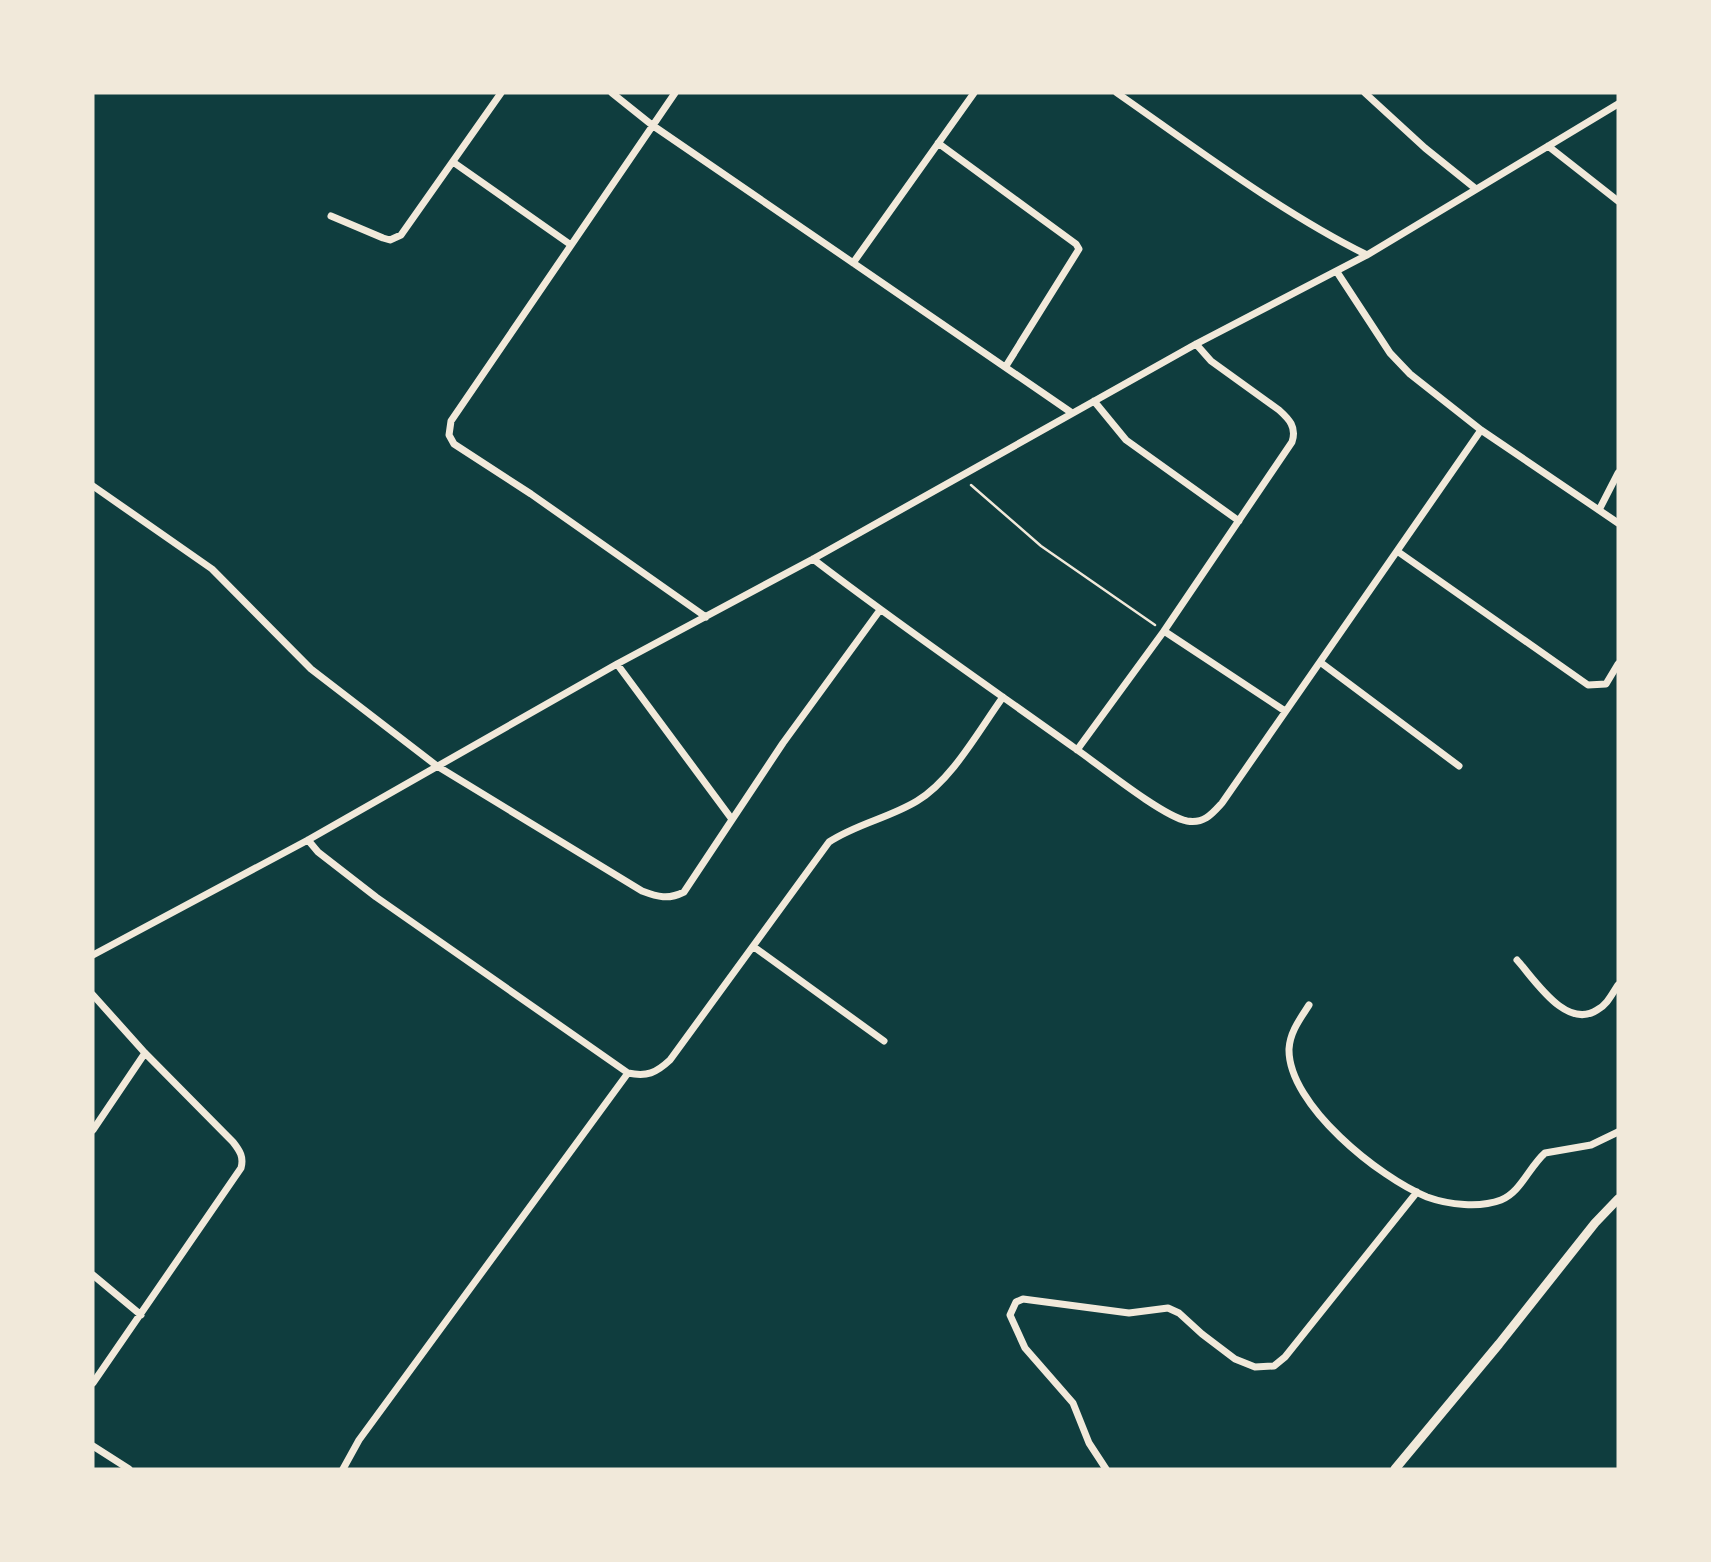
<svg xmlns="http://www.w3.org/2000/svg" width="1711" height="1562" font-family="'Golos Text',sans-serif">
<rect width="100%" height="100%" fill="#0f3d3e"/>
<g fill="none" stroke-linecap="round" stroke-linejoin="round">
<path stroke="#f1e9da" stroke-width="2.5" d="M971,485L1041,546L1155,625"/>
<path stroke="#f1e9da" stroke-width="7" d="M612,93L652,125L1072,413
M675,93L451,421L449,435L454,444L531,494L706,617
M1117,93C1196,148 1282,213 1367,255
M1365,93L1425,148L1476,189
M938,143L1076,244L1079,249L1006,366
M1548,146L1618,201
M453,162L571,245
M331,216L383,238L390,240L401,235L501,93
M853,263L974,93
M1337,272L1390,353L1410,374L1481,430L1618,523
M1094,401L1126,440L1239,521
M93,486L212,569L311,669L437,766L642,891C658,897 668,900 684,892L783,743L880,610
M1599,510L1618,473
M1397,551L1588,685L1606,684L1618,664
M813,559C899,625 988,686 1076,749C1099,765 1162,816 1187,821C1204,824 1212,814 1222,803L1481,430
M1164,631L1285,711
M1320,662L1459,766
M617,664L731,818
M1077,750L1164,631L1292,442C1297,427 1289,419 1279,410L1211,361L1196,344
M308,840L318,852L376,897L628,1073
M754,947L884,1041
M93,955L308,840L617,664L813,559L1196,344L1367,255L1618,104
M1517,960C1535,980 1566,1030 1597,1010C1607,1005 1612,994 1618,985
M93,995L145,1053L233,1142C240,1151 244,1157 241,1168L93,1383
M1309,1005C1300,1019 1290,1032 1289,1049C1288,1105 1380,1178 1427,1197C1449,1205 1480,1208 1501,1200C1521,1192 1529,1167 1545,1153L1591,1145L1618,1132
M93,1130L145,1053
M93,1275L141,1315
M93,1446L129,1469
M343,1469L359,1440L628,1073C647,1077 656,1073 670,1060L829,842C856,824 889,818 917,801C952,780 979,730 1003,697
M1106,1469L1089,1443L1073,1403L1025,1348L1010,1315L1016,1302L1023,1299L1129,1313L1168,1308L1179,1313L1202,1334L1235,1359L1255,1367L1274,1366L1285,1357L1417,1192"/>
<path stroke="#f1e9da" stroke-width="9" d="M1395,1469L1499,1344L1595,1223L1618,1199"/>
</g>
<rect width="1711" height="1562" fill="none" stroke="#f1e9da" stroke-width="189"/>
</svg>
